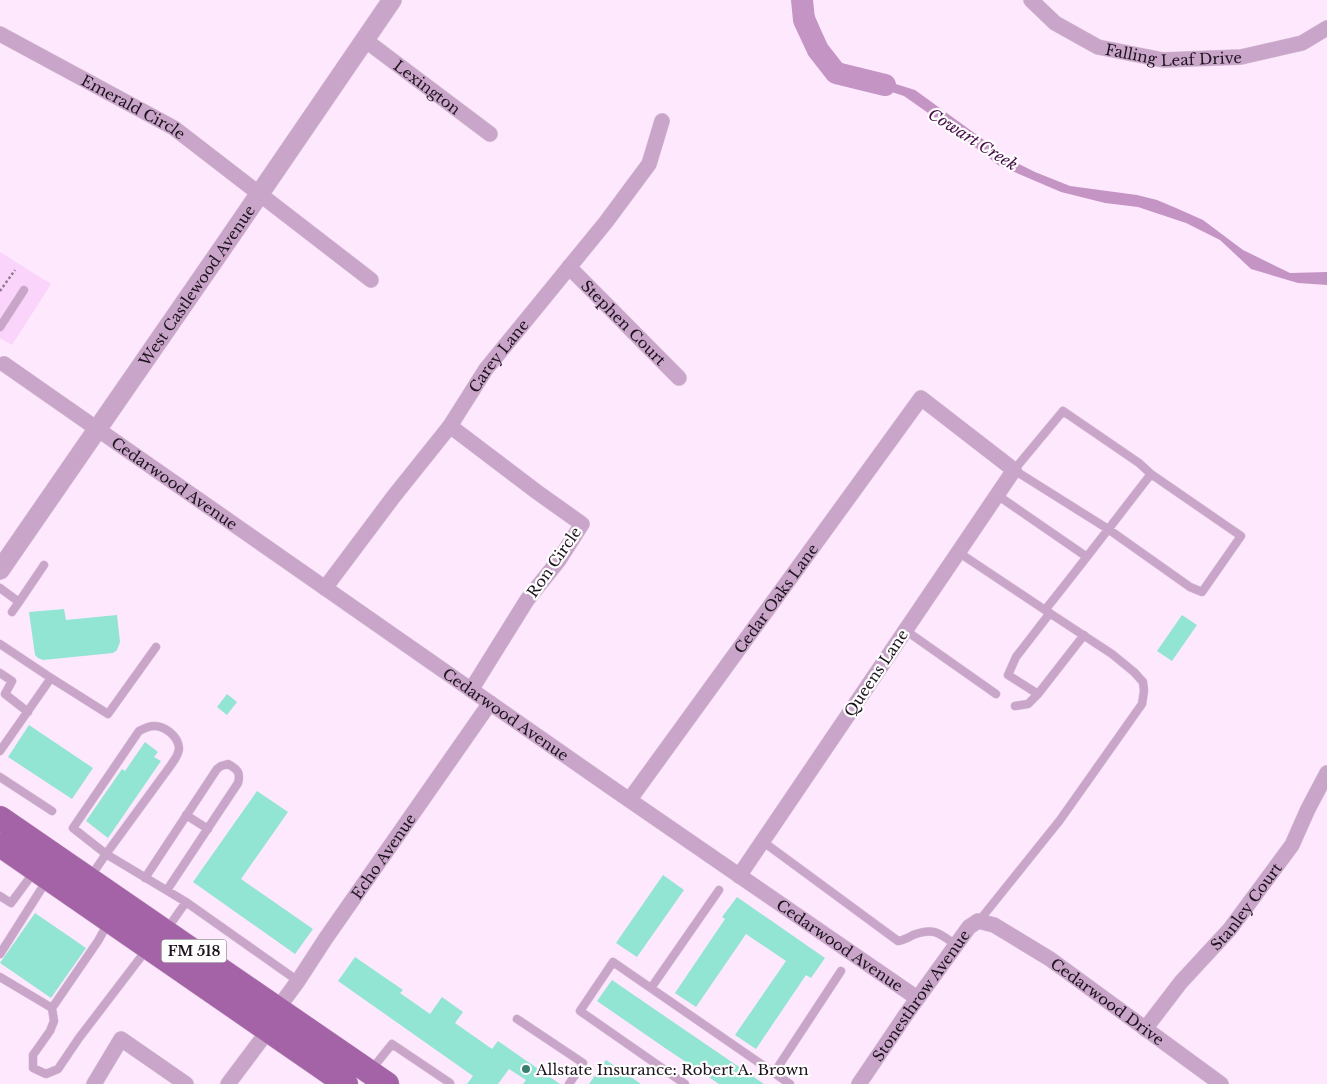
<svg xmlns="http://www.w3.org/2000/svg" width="1327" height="1084" font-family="'Libre Baskerville',serif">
<rect width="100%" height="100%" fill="#fee8fe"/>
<path fill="#fad4fa" d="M0,252L51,284L12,345L0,338Z"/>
<path fill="#c495c4" d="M795,0H808L833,59L867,75L915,90L1013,161L1035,172L1070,186L1137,195L1157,200L1176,208L1203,220L1243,250L1290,273L1327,272V285L1298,283L1251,269L1220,240L1186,223L1138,207L1105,203L1061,192L998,165L958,134L904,96L864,83L819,60L802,22Z"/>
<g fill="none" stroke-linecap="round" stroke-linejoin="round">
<path stroke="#c495c4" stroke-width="22" d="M802,0L804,20L818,50L836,73L885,85"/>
</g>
<path fill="#92e4d3" d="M64,609L66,620L117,615L120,642L117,650L113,653L43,660L38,658L35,655L29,612Z
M1182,615L1197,625L1172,661L1157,651Z
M227,694L237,702L227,715L217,707Z
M29,725L93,768L72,799L8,757Z
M145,742L158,752L154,757L161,761L108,838L86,821L122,769L125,771Z
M257,791L288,812L241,879L313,929L295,954L193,882Z
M663,875L684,890L637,957L616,943Z
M737,897L825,958L811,978L806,975L756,1049L735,1035L786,961L746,934L696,1007L675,993L725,919L722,917Z
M35,913L86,948L51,998L0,963Z
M355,957L403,990L400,993L430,1014L442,997L463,1012L455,1023L492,1049L498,1041L560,1084H523L526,1080L509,1069L498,1084H467L473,1076L338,981Z
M612,980L682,1028L764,1084H719L665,1048L597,1001Z
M606,1060L641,1084H589Z"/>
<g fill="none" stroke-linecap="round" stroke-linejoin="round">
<g stroke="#dac6da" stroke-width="9">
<path id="service" d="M0,327L24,290
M997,495L1087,557
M958,552L1045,610C1081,565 1116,519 1151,474L1139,463L1063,411L1014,470L1108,529L1190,587L1202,592L1241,536L1151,474
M0,588L19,602L44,565
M12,612L19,602
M1050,613L1016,657L1008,675L1038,694L1084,635
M905,630L996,694
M0,644L51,678L0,751
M0,673L12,681L5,694L28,712
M51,678L108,714L156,647
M1015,706L1028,704L1038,694
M0,777L52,811
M186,815L208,829
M762,841L898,941C904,940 908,938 913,935C934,927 939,933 956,945
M91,876L106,854L171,765C174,760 179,755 179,748C178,736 165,726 154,726C148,726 143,729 139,731L73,828L106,854L186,902L298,981
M145,878L217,769L221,766L228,764C237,769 241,772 238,783L167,890
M0,896L11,903L34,872
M979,921L1060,820L1142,704L1144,691L1143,682L1134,672L1112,654L1045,610
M167,929L186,902
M0,954L47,880
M0,977L52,1008L98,941L108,923
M651,988L719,890
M52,1008L54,1021L50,1031L33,1055V1068L46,1074L58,1069L79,1038L147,949
M517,1019L583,1063L569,1084
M372,1069L392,1044L450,1083L449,1084
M774,1073L841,971
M685,1084L580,1011L613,962L790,1084"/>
</g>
<g stroke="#dac6da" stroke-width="16">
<g id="minor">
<path id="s1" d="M1031,0L1055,23L1098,47L1163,60L1241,57L1302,43L1327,28"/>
<path id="s2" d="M0,34L174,128L371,280"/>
<path id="s3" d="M365,40L490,134"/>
<path id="s4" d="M569,267L679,378"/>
<path id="s5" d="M4,364L609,786L917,998"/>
<path d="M450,426L537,492L582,524L559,560L527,600L471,690"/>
<path id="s6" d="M325,588L394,496L450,426L486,369L606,222L649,164L662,121"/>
<path id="s7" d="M630,799L921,398L1014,470L739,876"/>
<path id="s8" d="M1145,1029L1181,982L1230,929L1292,845L1308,809L1327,773"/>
<path d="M94,1084L121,1039L186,1084"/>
<path id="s9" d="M228,1084L261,1040L284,1000L298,981L326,938L490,703"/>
<path id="s10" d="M859,1084L907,1013L969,927L978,921L994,925L1050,959L1221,1084"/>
</g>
</g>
<g stroke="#dac6da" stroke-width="20">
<g id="tertiary">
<path id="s11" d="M0,570L228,240L392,0"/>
</g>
</g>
<g stroke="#dac6da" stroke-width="25">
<path id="primary" d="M0,818L387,1084
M0,845L346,1084"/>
</g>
<path stroke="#8c7c8c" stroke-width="2.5" stroke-dasharray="2.5 2.5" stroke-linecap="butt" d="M0,291L15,270"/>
<use href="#service" stroke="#c9a5c9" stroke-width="8"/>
<use href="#minor" stroke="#c9a5c9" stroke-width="15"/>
<use href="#tertiary" stroke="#c9a5c9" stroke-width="19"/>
<use href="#primary" stroke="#a463a6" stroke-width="24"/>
</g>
<circle fill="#3a7e71" stroke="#fdfdfd" stroke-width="2" cx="526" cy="1069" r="5"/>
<g text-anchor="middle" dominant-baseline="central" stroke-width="4.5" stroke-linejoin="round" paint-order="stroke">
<rect fill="#fdfdfd" stroke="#605960" stroke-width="1" x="161.5" y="939.5" width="65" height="23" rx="4"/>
<g font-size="14" font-weight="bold" fill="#1d131d">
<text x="194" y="951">FM 518</text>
</g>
<g font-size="15" fill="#1d131d" stroke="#fdfdfd">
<text stroke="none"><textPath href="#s1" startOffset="159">Falling Leaf Drive</textPath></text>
<text stroke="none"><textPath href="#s3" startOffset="78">Lexington</textPath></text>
<text stroke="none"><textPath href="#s2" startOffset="152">Emerald Circle</textPath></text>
<text stroke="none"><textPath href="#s11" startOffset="346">West Castlewood Avenue</textPath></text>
<text stroke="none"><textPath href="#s4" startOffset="78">Stephen Court</textPath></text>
<text stroke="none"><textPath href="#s6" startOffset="290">Carey Lane</textPath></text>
<text stroke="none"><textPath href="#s5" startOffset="208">Cedarwood Avenue</textPath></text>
<text transform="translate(554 562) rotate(-55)">Ron Circle</text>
<text stroke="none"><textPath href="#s7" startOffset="248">Cedar Oaks Lane</textPath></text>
<text transform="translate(876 673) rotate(-56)">Queens Lane</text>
<text stroke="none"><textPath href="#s5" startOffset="612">Cedarwood Avenue</textPath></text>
<text stroke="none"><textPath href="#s9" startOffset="276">Echo Avenue</textPath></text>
<text stroke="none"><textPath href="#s8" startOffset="159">Stanley Court</textPath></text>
<text stroke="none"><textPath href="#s5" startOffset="1018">Cedarwood Avenue</textPath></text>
<text stroke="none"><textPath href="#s10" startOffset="108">Stonesthrow Avenue</textPath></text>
<text stroke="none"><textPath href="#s10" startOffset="356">Cedarwood Drive</textPath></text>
</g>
<g font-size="15" fill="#1d131d" stroke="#fdfdfd" text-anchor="start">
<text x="536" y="1069">Allstate Insurance: Robert A. Brown</text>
</g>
<g font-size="16" font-style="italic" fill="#460d48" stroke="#fdfdfd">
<text transform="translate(973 139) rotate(32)">Cowart Creek</text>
</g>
</g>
</svg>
